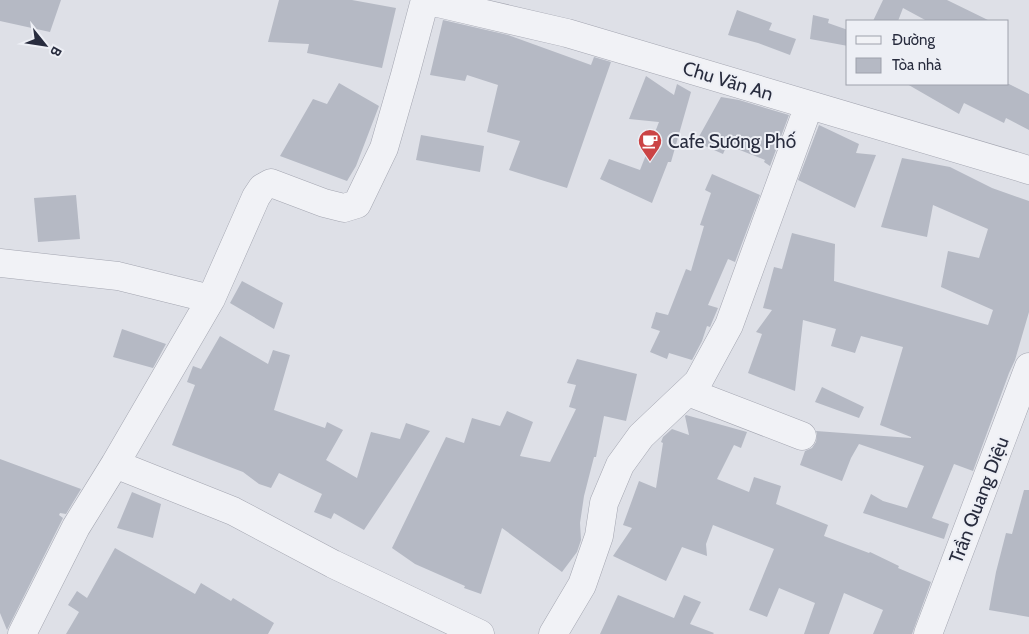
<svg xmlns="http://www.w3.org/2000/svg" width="1029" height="634" font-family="Cabin,sans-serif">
<rect width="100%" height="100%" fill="#dee0e7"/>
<path fill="#b5b9c4" d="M0,0H61L50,32L0,21Z
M279,0H352L396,8L382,68L307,53L309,44L268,42Z
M883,0H947L990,21H927L903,8L898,21H873Z
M737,10L772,23L769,30L796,39L790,55L758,43L728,35Z
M813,15L829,19L828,23L848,30V46L810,39Z
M443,20L508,35L591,65L594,57L611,62L567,188L509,170L520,141L487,132L498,85L467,75L465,81L430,75Z
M646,76L674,95L677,84L691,92L671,162H668L652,203L600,179L609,159L640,170L659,122L629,119Z
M339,83L379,106L356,166L347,181L280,156L313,99L327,104Z
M907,84H1009L1029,94V130L1006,118L1004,123L964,103L959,114Z
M721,97L739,100L789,115L770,166L764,162L765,160L727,145L723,154L696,142Z
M819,125L859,144L856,153L876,155L855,208L798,180Z
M421,135L484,146L480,172L416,160Z
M902,158L950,167L992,188L1029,201V312L1015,360L1009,373L973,471L954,464L932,518L949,524L944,539L863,513L871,494L883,501L907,508L924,466L859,444L851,458L842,481L800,465L805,451L812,448L816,442L817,434L816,431L911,438V437L880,425L903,347L861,336L855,353L831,346L836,329L803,320L795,391L748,373L762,334L756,332L772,310L763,308L774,267L782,269L792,233L835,244L834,281L988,325L993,310L941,287L948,251L979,258L988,229L933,205L927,237L881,227Z
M712,174L760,195L735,262L728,259L708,305L718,308L710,327L707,326L702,341L692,360L669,353L667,359L650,352L660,331L651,328L656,312L668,315L686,269L691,271L704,226L700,225L711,193L705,190Z
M76,195L80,239L38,242L34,198Z
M242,281L283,303L274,329L230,303Z
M122,329L166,344L153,368L113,357Z
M220,336L268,364L273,350L290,355L274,410L325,428L327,422L343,430L326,460L357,478L371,432L400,439L406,423L430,431L364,530L334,513L331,519L314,512L322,494L279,473L271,488L259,484L243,472L172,445L195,385L187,382L193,366L201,369Z
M577,359L637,374L626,421L604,416L596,457H594L584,496L580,523L581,540L577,552L562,572L502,528L481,594L464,588L465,586L415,564L392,548L446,437L464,443L472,418L500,426L507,411L533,422L520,456L550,462L576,409L569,407L576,385L567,383Z
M822,387L864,407L859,418L815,402Z
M686,415L747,432L741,448L734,445L717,479L749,492L754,477L781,486L776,504L828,525L824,536L869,553L870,552L899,566L898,568L931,582L912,634H873L883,610L844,593L829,634H804L815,603L779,588L767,617L749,610L774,549L713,525L706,544L707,556L682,547L666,581L613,556L632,528L623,525L639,481L656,488L663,443L661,442L663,437L672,429L689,435L685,416Z
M0,459L81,489L66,514L60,513L59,515L63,518L7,630L0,613Z
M1024,490H1029V617L989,610L996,572L1006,533L1012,534Z
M132,492L161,504L153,538L117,528Z
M115,548L195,594L201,583L231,601L233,598L274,623L268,634H66L79,612L68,605L77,591L87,598Z
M618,595L674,618L684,595L701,602L690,624L714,633L713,634H600Z"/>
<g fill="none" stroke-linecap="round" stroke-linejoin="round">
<g stroke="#a4a6b1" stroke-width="29">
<path id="minor" d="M425,0L567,33L1029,170
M0,263L118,276L211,299
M688,392L802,436
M115,464L233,511L333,564L480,634
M22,634L76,527L115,464L211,299L256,197L262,188L271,183L324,203L344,208L357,204L384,148L405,75L425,0
M553,634L582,585L599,536L604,503L620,465L641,436L698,382L729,325L809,105
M928,634L1029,367"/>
</g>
<use href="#minor" stroke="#f1f2f6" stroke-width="28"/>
</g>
<defs>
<g id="cafe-pin" transform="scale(1.25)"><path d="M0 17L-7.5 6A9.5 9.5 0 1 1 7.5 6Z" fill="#cb4445" stroke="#edeff5"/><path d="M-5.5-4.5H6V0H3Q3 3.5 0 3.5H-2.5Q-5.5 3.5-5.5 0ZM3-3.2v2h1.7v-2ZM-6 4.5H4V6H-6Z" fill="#fff"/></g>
</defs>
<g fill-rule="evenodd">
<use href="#cafe-pin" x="650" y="141"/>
</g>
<g text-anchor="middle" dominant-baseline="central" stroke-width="4" stroke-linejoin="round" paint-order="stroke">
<g font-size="19" fill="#282c3e" stroke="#edeff5">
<text transform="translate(728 81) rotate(17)">Chu Văn An</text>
<text transform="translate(979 500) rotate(-69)">Trần Quang Diệu</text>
</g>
<g font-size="19" fill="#282c3e" stroke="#edeff5" text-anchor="start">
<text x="668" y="141">Cafe Sương Phố</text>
</g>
</g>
<rect x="846" y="20" width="162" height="65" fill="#edeff5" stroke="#9ea1ac"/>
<rect x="856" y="36" width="25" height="8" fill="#f1f2f6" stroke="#9ea1ac"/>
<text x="892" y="45" font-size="15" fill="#282c3e">Đường</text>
<rect x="856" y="58" width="25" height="15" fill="#b5b9c4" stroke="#9ea1ac"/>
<text x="892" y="70" font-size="15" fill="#282c3e">Tòa nhà</text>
<g transform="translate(45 45) rotate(120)" stroke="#edeff5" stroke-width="4" paint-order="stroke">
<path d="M0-4L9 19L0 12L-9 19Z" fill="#282c3e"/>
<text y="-8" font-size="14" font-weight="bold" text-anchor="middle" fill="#282c3e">B</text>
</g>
</svg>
